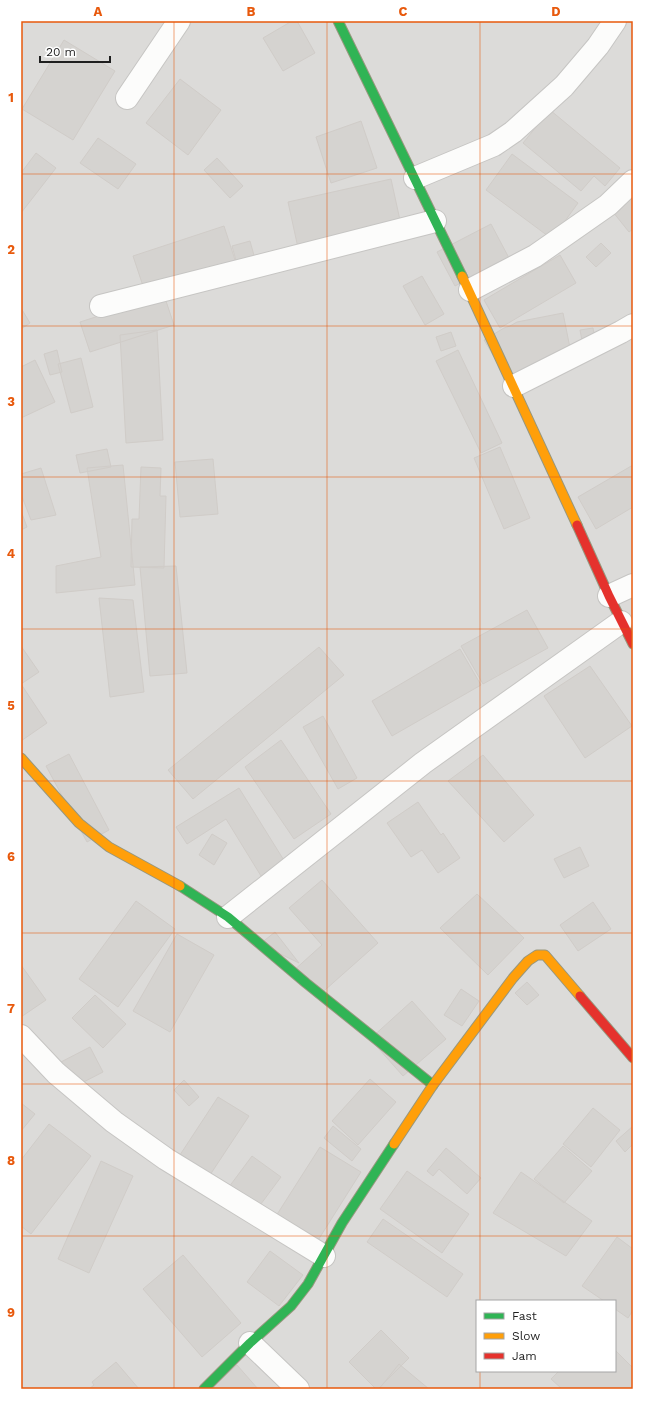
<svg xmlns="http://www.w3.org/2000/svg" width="654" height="1410" font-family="'Work Sans',sans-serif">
<rect width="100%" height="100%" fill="#edebe7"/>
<path fill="#dcdbd9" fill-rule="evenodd" d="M21,21H633V1389H21ZM477,1301H615V1371H477Z"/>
<path fill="#d5d3d0" stroke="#d0ccc8" d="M292,21H297L315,53L283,71L263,38Z
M64,40L115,71L73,140L22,109Z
M180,79L221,110L188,155L146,123Z
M550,110L620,168L605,186L594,176L581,191L523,143Z
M361,121L377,168L331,183L316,137Z
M98,138L136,164L118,189L80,163Z
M36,153L56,168L21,213V173Z
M512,154L578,203L552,239L486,190Z
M217,158L243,186L230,198L204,170Z
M391,179L403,234L300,257L288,202Z
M633,180V229L629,232L605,202Z
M491,224L509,258L455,286L437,252Z
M224,226L236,263L145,292L133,256Z
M250,241L255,259L237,264L232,246Z
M601,243L611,253L596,267L586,257Z
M560,255L576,283L500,328L484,300Z
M422,276L444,314L425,325L403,286Z
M164,295L174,325L90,352L80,322Z
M21,308L30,323L21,329Z
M563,313L570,348L583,346L580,330L593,328L597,351L562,364L505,375L484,340L504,328L510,326L517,322Z
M157,330L163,440L126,443L120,335Z
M451,332L456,346L441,351L436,337Z
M57,350L62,372L50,375L44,354Z
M458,350L502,443L481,453L436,361Z
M81,358L93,407L71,413L58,364Z
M35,360L55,402L21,418V367Z
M500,447L530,518L504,529L474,458Z
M107,449L111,467L80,473L76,455Z
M213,459L218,514L180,517L175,462Z
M123,465L135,585L56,593V566L101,557L87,468Z
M633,465V507L596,529L578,497Z
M141,467L161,468L160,496H166L164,568L131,567L132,519H139Z
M41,468L56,515L31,520L21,494V474Z
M21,511L27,527L21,530Z
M176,566L187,673L150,676L140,567Z
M99,598L133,600L144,692L110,697Z
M527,610L548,648L483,684L461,646Z
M21,646L39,672L21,684L47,723L21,741Z
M319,647L344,675L193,799L168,770Z
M460,649L481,685L392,736L372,701Z
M590,666L632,726L585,758L544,696Z
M323,716L357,778L338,789L303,727Z
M281,740L331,814L294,839L245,767Z
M69,754L109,830L87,842L46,766Z
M483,755L534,815L504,842L448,781Z
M239,788L285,862L261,876L226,819L187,844L176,827Z
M418,802L441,835L443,833L460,858L438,873L422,850L411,857L387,823Z
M212,834L227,843L214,865L199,855Z
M580,847L589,866L564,878L554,859Z
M322,880L378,943L316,998L292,972L322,945L289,908Z
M477,894L524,938L488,975L440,928Z
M136,901L175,929L118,1007L79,979Z
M593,902L611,929L578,951L560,925Z
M275,932L299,963L260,944Z
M177,934L214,955L170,1032L133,1011Z
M21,965L46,1000L21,1017Z
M527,982L539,995L527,1005L515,993Z
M461,989L479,1001L462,1026L444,1015Z
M95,995L126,1024L103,1048L72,1018Z
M412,1001L446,1039L403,1076L370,1039Z
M90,1047L103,1072L72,1088L59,1063Z
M370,1079L396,1102L358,1145L332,1121Z
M184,1080L199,1097L189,1106L174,1090Z
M218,1097L249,1116L204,1184L174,1164Z
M21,1103L35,1114L21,1131Z
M593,1108L620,1130L591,1167L563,1144Z
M49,1124L91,1156L31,1234L21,1226V1160Z
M333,1126L361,1149L352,1161L324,1138Z
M633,1126V1144L625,1152L616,1141Z
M563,1146L592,1171L564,1203L534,1179Z
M320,1147L361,1172L310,1253L269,1227Z
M446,1148L481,1178L467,1194L439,1169L433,1176L427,1171Z
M252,1156L281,1177L252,1216L223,1195Z
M101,1161L133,1176L89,1273L58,1259Z
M407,1171L469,1214L442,1253L380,1209Z
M521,1172L592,1221L566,1256L493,1213Z
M383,1219L463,1274L447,1297L367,1242Z
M617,1237L633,1249V1310L628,1318L615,1309V1301H604L582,1286Z
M270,1251L303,1275L279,1306L247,1282Z
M183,1255L241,1323L202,1357L143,1289Z
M381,1330L409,1358L378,1389H376L349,1362Z
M615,1350L633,1368V1389H562L551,1379L559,1371H615Z
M116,1362L139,1389H89L94,1385L92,1382Z
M399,1364L429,1389H379Z
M237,1365L258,1389H210Z"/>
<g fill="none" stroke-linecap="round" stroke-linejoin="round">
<g stroke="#c6c5c3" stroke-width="24">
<path id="street" d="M127,98L179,21
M415,178L494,145L513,132L564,86L598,46L615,21
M470,290L535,256L608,205L633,181
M101,306L435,221
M514,386L621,332L633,325
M609,596L633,585
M228,917L423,763L621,622
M21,1036L56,1073L114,1122L166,1159L324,1256
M250,1343L298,1389"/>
</g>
<g stroke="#97977e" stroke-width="11">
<path id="fast" d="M338,21L462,276
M180,886L228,917L306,983L433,1085
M204,1389L250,1343L291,1306L308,1284L342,1223L394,1144"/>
</g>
<g stroke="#97977e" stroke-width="11">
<path id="slow" d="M462,276L577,525
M21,758L79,823L109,847L180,886
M394,1144L433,1085L513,978L528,961L537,955H545L580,996"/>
</g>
<g stroke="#97977e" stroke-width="11">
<path id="jam" d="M577,525L609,596L633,644
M580,996L633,1058"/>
</g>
<use href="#street" stroke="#fcfcfb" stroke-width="22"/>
<use href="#fast" stroke="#30b455" stroke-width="9"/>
<use href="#slow" stroke="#ff9f0a" stroke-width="9"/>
<use href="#jam" stroke="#e5322d" stroke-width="9"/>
</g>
<path fill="none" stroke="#e8590c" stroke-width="1" stroke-opacity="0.55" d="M174,21V1389M327,21V1389M480,21V1301M21,174H633M21,326H633M21,477H633M21,629H633M21,781H633M21,933H633M21,1084H633M21,1236H633M480,1371V1389"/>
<rect width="654" height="1410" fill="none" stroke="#ffffff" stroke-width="44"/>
<rect x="476" y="1300" width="140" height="72" fill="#ffffff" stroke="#a5a5a5"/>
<rect x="484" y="1313" width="20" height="6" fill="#30b455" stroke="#a5a5a5"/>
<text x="512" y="1320" font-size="12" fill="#1f1f1f">Fast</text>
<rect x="484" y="1333" width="20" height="6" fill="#ff9f0a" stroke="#a5a5a5"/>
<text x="512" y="1340" font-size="12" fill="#1f1f1f">Slow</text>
<rect x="484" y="1353" width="20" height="6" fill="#e5322d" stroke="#a5a5a5"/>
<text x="512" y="1360" font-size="12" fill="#1f1f1f">Jam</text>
<path d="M40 56v6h70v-6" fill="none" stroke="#1f1f1f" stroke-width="2"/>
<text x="46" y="56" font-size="12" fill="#1f1f1f" stroke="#ffffff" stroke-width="3" paint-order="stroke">20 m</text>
<rect x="22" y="22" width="610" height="1366" fill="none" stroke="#e8590c" stroke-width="1.5"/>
<g font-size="13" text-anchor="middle" font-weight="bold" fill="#e8590c">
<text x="98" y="16">A</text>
<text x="251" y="16">B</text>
<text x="403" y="16">C</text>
<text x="556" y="16">D</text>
<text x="11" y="102">1</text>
<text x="11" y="254">2</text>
<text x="11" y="406">3</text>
<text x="11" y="558">4</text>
<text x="11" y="710">5</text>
<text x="11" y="861">6</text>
<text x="11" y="1013">7</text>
<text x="11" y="1165">8</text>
<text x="11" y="1317">9</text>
</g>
</svg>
